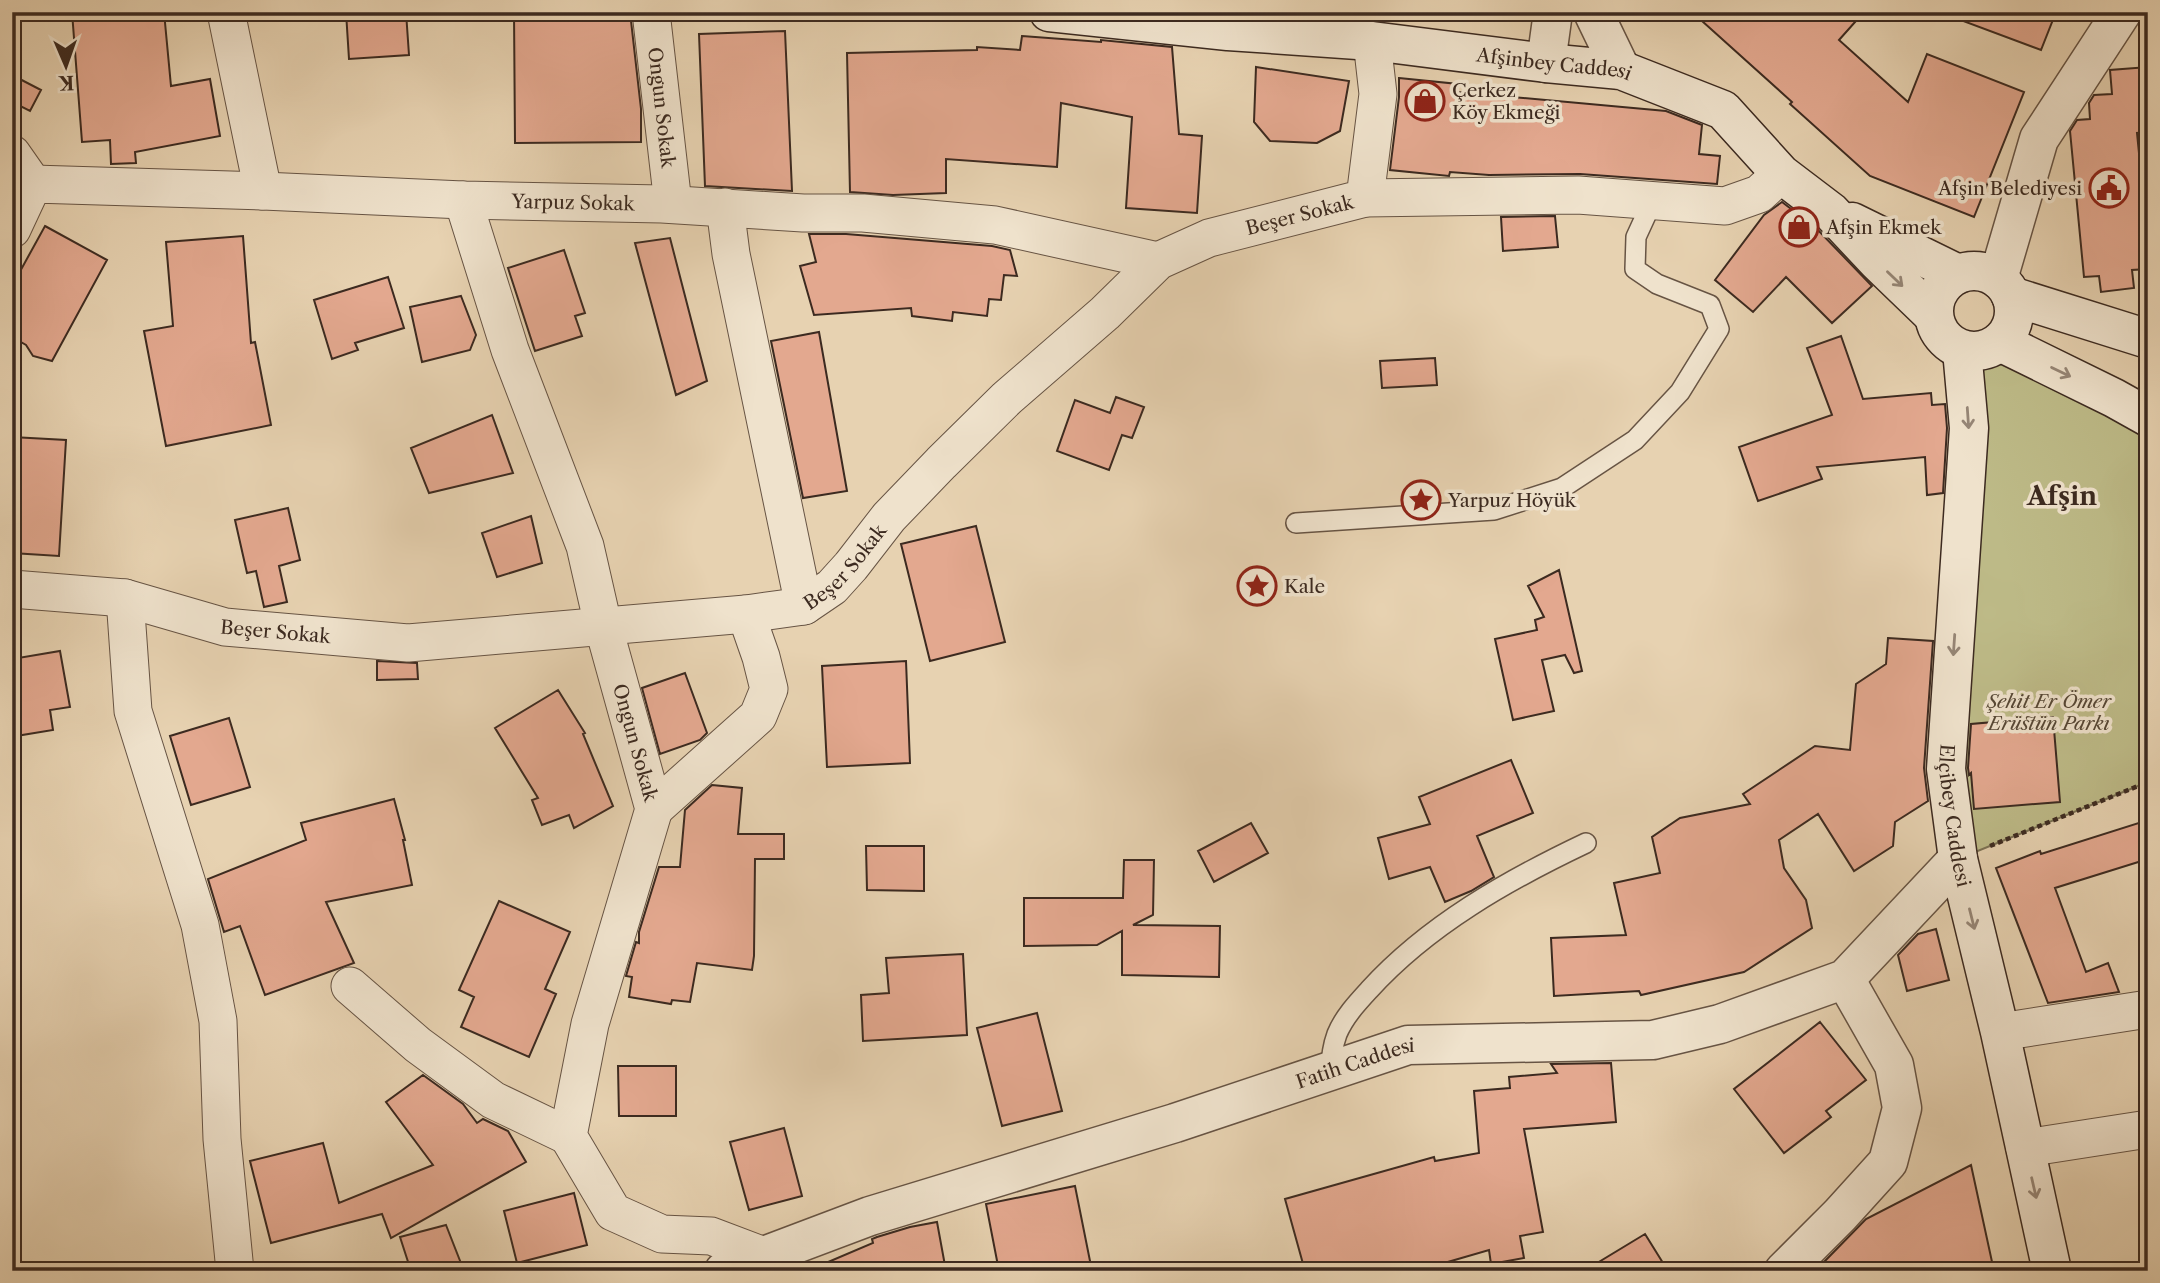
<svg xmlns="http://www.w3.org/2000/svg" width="2160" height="1283" font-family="'Libre Caslon Text',serif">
<rect width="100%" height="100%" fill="#e7d2b1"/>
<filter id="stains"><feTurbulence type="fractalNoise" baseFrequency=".00286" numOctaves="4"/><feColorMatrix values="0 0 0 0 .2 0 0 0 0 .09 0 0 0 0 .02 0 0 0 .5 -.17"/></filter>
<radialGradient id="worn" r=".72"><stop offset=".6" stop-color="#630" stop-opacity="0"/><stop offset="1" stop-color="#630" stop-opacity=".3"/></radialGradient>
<path fill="#bdba87" stroke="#7c7254" stroke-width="2" d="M1988,349L2148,417V782L1958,859L1975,352Z"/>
<path fill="#e3a88f" stroke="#3c2a20" stroke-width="2" d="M72,12H164L171,86L210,79L220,136L135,152L136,163L111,164L110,140L82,142Z
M346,12H406L409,55L349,59Z
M514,12H630L641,109V142L515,143Z
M1692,12H1864L1839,40L1908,102L1927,54L2024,92L1974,217L1870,176L1790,104L1792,102Z
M1948,12H2056L2041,50L1947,15Z
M785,31L792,191L705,186L699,34Z
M1022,36L1101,42V40L1172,47L1179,134L1202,136L1197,213L1126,208L1132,117L1061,103L1057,167L946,159V193L893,195L850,192L847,53L977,50V47L1020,50Z
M1256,67L1349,81L1340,131L1317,143L1270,141L1254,122Z
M2148,67V132L2137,133L2148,244V269L2132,270L2134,288L2101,292L2099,276L2084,277L2070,131L2077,120L2090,119L2089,103L2094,95L2112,94L2110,70Z
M12,75L41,90L30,111L12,102Z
M1399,78L1458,84L1457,92L1666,111L1702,125L1699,154L1720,156L1717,184L1580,174L1489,175L1450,172L1449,176L1390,170L1399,97Z
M1782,202L1816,228L1872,286L1832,323L1786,277L1753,312L1715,280L1764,215Z
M1555,216L1558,247L1503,251L1501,217Z
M45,226L107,260L52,361L33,356L26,345L12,337V286Z
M809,234H846L992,246L1010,250L1017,276L1004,275L1001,300L989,299L987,316L953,312L952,321L912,316L911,308L814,315L800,266L816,262Z
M243,236L251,343L255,342L271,425L166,446L144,331L173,326L166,242Z
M670,238L707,381L676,395L635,243Z
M564,250L585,313L575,316L582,336L535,351L508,268Z
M388,277L404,328L355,343L358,350L332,359L314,300Z
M461,296L476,335L470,350L422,362L410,307Z
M819,332L847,491L803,498L771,341Z
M1841,336L1863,399L1931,393L1932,405L1945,404L1947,428L1943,493L1927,495L1925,457L1817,467L1822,479L1758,501L1739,447L1832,415L1807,348Z
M1435,358L1437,385L1382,388L1380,361Z
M1116,397L1144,407L1132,438L1122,435L1109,470L1057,451L1075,400L1110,413Z
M492,415L513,473L429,493L411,448Z
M12,437L66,440L59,556L12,553Z
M288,508L300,560L279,566L287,602L264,607L256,571L247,573L235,520Z
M531,516L542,563L497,577L482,533Z
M976,526L1005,642L930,661L901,544Z
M1559,570L1582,671L1574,673L1565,655L1542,660L1554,711L1513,720L1495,639L1537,630L1535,620L1544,617L1528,586Z
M1888,638L1933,641L1924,768L1928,801L1895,822L1893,846L1854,871L1818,814L1779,840L1784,868L1806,900L1812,928L1744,972L1641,995L1639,991L1554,996L1551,938L1626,935L1614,883L1660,873L1652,837L1680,818L1750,804L1743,794L1815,746L1850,750L1856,684L1886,664Z
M60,651L70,707L50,710L53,730L16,736L12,716V659Z
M377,661L417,663L418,679L377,680Z
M906,661L910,763L827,767L822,666Z
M685,673L707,733L700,740L660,754L642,688Z
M558,690L585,733L583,734L613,806L574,828L569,815L542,825L532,800L538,798L495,728Z
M2053,717L2060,802L1974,809L1971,773L1969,775L1968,768L1971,724Z
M229,718L250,787L191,805L170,736Z
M1511,760L1533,813L1477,836L1494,877L1471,891L1445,902L1430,867L1389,879L1378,838L1430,824L1419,797Z
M712,785L742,788L738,834H784V859H755L754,956L752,970L697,963L690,1002L672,1000L671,1004L629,997L632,977L626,976L636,942L639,943V932L659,867H680L685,810Z
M394,799L405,840H403L412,885L326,902L354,963L265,995L240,926L224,932L208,879L306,840L301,823Z
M2148,820V859L2055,888L2086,972L2108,963L2119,992L2048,1003L1996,868L2040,851L2041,854Z
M1251,823L1268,853L1214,882L1198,851Z
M866,846H924V891L867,890Z
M1124,860H1154L1153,915L1133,925L1220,926L1219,977L1122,975V931L1097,945L1024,946V898H1123Z
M499,901L570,932L545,989L556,994L529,1057L461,1027L474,997L459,990Z
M1936,929L1949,980L1907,991L1898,955L1918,934Z
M963,954L967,1035L863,1041L861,995L889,993L886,958Z
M1037,1013L1062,1111L1002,1126L977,1028Z
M1820,1022L1866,1080L1826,1111L1831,1117L1784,1153L1734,1089Z
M1611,1063L1616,1122L1524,1129L1543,1232L1520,1236L1524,1258L1491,1264L1489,1250L1434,1266L1436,1271H1305L1285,1199L1434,1157L1435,1161L1479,1153L1474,1091L1510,1088L1509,1077L1557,1073L1551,1064Z
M618,1066H676V1116H619Z
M423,1075L463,1104L477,1123L483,1119L508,1131L526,1162L391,1238L382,1214L271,1243L250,1161L323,1143L339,1203L433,1165L386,1102Z
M784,1128L802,1196L749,1210L730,1142Z
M1971,1165L1994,1271H1825L1822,1264L1866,1219Z
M1075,1186L1092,1271H999L986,1204Z
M574,1193L587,1245L517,1263L504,1211Z
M937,1222L946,1271H807L873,1243L872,1239L877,1237L910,1227Z
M446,1225L464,1271H411L400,1237Z
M1645,1234L1668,1271H1584Z"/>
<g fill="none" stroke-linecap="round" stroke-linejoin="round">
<g stroke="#675444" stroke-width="22">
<path id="service" d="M1296,523L1494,510L1562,488L1635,440L1680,392L1719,329L1710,305L1657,284L1635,269L1636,237L1653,200
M1331,1070C1331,1058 1333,1045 1337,1034C1344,1017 1357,1003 1369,990C1428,925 1508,880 1586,843"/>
</g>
<g stroke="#675444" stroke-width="39">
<g id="minor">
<path d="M226,12L263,191"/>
<path id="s1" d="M651,12L673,204"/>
<path d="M12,154L33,184"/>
<path d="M1365,198L1578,195L1725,206L1759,194L1781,174"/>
<path id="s2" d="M463,200L510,350L585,546L603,625L654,809L590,1024L568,1136L613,1212L662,1234L711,1236L764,1256"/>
<path d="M725,207L731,254L804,606"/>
<path id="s3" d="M12,229L33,184L263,191L463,200L662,204L803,213H863L995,225L1158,261"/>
<path id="s4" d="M12,589L125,598L225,627L408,643L746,614L804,606L832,587L851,566L889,517L941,463L1007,398L1105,313L1158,261L1209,238L1365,198L1378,94L1372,41"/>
<path d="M125,598L133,711L200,925L218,1021L222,1139L235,1271"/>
<path d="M654,809L758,716L769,689L761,657L746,614"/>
<path d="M350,986L418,1045L493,1100L568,1136"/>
<path d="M2000,1032L2148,1009"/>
<path d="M2025,1148L2148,1129"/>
</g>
</g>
<g stroke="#675444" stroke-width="41">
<g id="tertiary">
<path d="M1593,12L1621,70"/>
<path d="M1546,63L1553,12"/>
<path d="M1998,279L2039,139L2122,12"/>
<path id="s5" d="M724,1271L870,1216L1175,1123L1408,1045L1653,1040L1720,1024L1845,979L1958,859"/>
<path d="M1784,1271L1840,1215L1888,1162L1902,1108L1894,1065L1845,979"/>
</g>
</g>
<g stroke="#3c2a20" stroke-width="41">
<g id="secondary">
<path id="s6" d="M1049,12L1228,31L1372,41L1546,63L1621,70L1723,110L1781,174L1831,212L1877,261L1933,315"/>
<path d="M1852,222L1958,274"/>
<circle cx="1974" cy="311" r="40"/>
<path d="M2011,296L2148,339"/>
<path d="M2000,342L2114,398L2148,417"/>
<path id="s7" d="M1962,350L1969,428L1946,769L1958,859L2000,1032L2052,1271"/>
</g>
</g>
<path stroke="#3c2a20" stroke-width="4.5" stroke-dasharray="5 3.5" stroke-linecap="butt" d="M1990,846L2148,782"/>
<use href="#service" stroke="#efe2cc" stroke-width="19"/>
<use href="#minor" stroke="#efe2cc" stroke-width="37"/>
<use href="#tertiary" stroke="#efe2cc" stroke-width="38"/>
<use href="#secondary" stroke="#efe2cc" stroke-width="38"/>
</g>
<defs><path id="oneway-shaft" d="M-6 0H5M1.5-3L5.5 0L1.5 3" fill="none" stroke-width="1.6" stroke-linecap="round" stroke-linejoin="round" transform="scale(1.75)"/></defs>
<g stroke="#968676">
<use href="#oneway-shaft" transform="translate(1895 279) rotate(44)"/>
<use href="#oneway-shaft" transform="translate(2061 372) rotate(26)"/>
<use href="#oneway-shaft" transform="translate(1968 418) rotate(86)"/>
<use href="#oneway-shaft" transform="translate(1954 645) rotate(94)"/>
<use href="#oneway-shaft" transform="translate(1972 919) rotate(76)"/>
<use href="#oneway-shaft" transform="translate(2034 1188) rotate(77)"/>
</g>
<defs>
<g id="shop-ring" transform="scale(2.0125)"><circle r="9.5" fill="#efe2cc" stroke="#8f2418" stroke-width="1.5"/><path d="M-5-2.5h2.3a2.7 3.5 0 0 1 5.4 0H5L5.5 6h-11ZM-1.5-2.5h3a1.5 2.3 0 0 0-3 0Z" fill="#8f2418"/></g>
<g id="civic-ring" transform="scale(2.0125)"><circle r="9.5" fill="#efe2cc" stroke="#8f2418" stroke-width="1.5"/><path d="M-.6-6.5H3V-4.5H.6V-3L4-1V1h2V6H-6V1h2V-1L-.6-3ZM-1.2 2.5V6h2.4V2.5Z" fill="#8f2418"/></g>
<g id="sight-ring" transform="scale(2.0125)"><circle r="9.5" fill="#efe2cc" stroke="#8f2418" stroke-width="1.5"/><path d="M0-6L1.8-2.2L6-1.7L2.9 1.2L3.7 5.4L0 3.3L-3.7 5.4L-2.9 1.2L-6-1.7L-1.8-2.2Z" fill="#8f2418"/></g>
</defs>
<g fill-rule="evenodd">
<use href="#shop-ring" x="1425" y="101"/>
<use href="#civic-ring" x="2109" y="188"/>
<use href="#shop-ring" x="1799" y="227"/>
<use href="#sight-ring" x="1421" y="500"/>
<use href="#sight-ring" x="1257" y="586"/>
</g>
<g text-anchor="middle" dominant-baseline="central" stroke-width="7" stroke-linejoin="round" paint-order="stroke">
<g font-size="19" fill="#3c2a20" stroke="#efe2cc">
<text stroke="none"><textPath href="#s6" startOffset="508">Afşinbey Caddesi</textPath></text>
<text stroke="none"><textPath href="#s1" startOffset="96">Ongun Sokak</textPath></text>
<text stroke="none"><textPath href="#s3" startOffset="590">Yarpuz Sokak</textPath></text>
<text stroke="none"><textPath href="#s4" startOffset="1444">Beşer Sokak</textPath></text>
<text stroke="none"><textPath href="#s4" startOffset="856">Beşer Sokak</textPath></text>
<text stroke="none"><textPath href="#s4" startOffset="268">Beşer Sokak</textPath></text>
<text stroke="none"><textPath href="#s2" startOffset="570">Ongun Sokak</textPath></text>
<text stroke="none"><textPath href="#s7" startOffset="467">Elçibey Caddesi</textPath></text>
<text stroke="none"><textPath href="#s5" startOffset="665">Fatih Caddesi</textPath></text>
</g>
<g font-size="19" fill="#3c2a20" stroke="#efe2cc" text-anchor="start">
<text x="1452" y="90">Çerkez<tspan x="1452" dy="22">Köy Ekmeği</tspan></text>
<text x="2082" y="188" text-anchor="end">Afşin Belediyesi</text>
<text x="1826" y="227">Afşin Ekmek</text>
<text x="1448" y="500">Yarpuz Höyük</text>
<text x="1284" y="586">Kale</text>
</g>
<g font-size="19" font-style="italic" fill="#564735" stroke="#efe2cc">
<text x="2049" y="701">Şehit Er Ömer<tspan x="2049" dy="22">Erüstün Parkı</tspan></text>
</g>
<g font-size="26" font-weight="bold" fill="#3c2a20" stroke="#efe2cc">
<text x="2062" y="496">Afşin</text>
</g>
</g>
<rect width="2160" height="1283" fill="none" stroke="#e7d2b1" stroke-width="42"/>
<rect x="14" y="14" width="2132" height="1255" fill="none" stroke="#3c2a20" stroke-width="3.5"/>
<rect x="21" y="21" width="2118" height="1241" fill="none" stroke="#3c2a20" stroke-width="2"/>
<g transform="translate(66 66) rotate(178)" stroke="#efe2cc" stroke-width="5" paint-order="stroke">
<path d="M0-5L12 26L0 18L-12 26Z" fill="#3c2a20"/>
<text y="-10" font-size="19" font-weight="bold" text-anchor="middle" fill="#3c2a20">K</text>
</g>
<rect width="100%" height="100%" filter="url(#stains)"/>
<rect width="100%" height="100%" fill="url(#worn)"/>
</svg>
